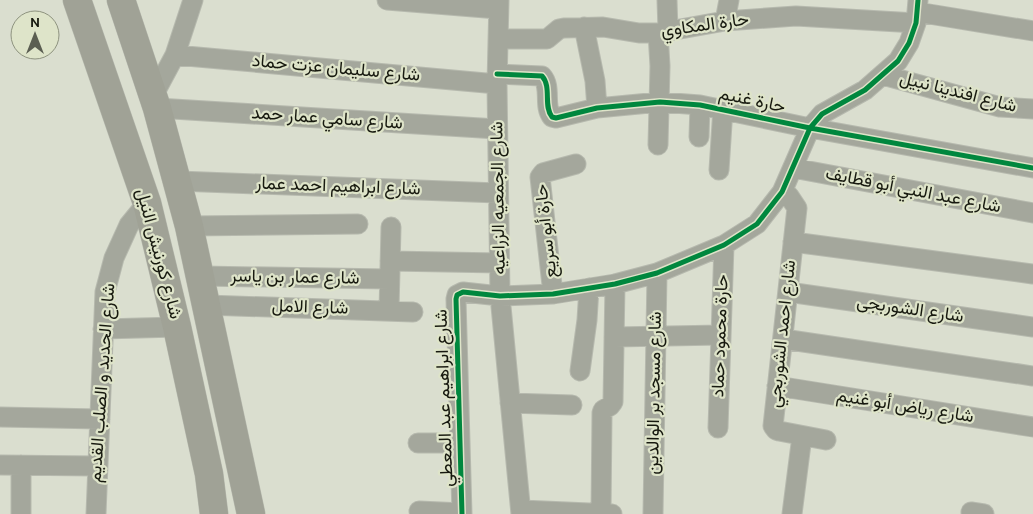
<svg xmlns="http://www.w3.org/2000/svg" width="1033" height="514" font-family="Overpass,Vazirmatn,sans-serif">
<rect width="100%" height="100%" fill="#dadecf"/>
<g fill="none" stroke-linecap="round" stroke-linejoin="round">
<g stroke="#b6b9ae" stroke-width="21">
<path id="minor" d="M387,0L498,9
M499,0L497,84L500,296L521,514
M667,0L668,31
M917,12L1033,31
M725,21L729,0
M584,27L595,81L597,108
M658,33L660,66L658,145
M498,39H547L559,29L564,28L603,27L639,33H658L725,21L796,16L916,23
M175,55L497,84
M497,74L542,76C552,87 543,106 552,117L556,118L597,108L660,102L700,105L810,128L1033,168
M883,75L1000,107L1033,109
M153,96L175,55L193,0
M157,108L497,129
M699,137L700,105
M793,168L1033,213
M719,170L723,108
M178,181L498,193
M782,192L789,196L797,208L773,426L776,430L779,431L826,440
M189,226L358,224
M793,242L1033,274
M390,261L500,263
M201,276L389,279
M788,292L1033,327
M553,294L540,177L543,173L576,164
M207,305L413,312
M389,311L391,227
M103,329L177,327
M614,337L721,335
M783,339L1033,376
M580,371L587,320L589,288
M777,386L1033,427
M510,403L572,405
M0,417L100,419
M718,428L724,245
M418,443H460
M0,465L97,466
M21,465V514
M521,510L612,514
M419,511L462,513
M971,512L984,514
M96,514L105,292L114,258L129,225L147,203
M462,514L456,299L457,295L463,292L500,296L553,294L615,284L657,273L724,245L757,224L782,192L810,128L822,114L865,90L898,61L909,43L916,23L918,0
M601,514L602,413L603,410L610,406L613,402L615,284
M653,514L657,273
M792,514L802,436"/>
</g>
<g stroke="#b6b9ae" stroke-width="29">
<path id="trunk" d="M77,0L147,203L177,327L209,474L214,514
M121,0L157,108L189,226L251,514"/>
</g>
<use href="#minor" stroke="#a4a79c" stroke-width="19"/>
<use href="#trunk" stroke="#a0a296" stroke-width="28"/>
<g stroke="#dee4c9" stroke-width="8">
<path id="cycleway" d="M497,74L542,76C552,87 543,106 552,117L556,118L597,108L660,102L700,105L810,128L1033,168
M462,514L456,299L457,295L463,292L500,296L553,294L615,284L657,273L724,245L757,224L782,192L810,128L822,114L865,90L898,61L909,43L916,23L918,0"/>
</g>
<use href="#cycleway" stroke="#00873e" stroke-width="5"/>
</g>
<g text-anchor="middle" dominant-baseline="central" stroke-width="4.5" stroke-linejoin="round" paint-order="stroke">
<g font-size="18" fill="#17190f" stroke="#dee4c9">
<text transform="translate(705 26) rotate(-8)">حارة المكاوي</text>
<text transform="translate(336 69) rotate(5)">شارع سليمان عزت حماد</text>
<text transform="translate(958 93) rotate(14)">شارع افندينا نبيل</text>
<text transform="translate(752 101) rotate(12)">حارة غنيم</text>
<text transform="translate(327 119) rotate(4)">شارع سامي عمار حمد</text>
<text transform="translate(338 187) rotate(2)">شارع ابراهيم احمد عمار</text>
<text transform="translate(913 191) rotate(11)">شارع عبد النبي أبو قطايف</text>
<text transform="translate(499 198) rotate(-91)">شارع الجمعيه الزراعيه</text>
<text transform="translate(547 231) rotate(-96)">حارة أبو سريع</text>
<text transform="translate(158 254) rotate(75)">شارع كورنيش النيل</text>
<text transform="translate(295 278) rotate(1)">شارع عمار بن ياسر</text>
<text transform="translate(310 308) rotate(2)">شارع الامل</text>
<text transform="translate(910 310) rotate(8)">شارع الشوربجى</text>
<text transform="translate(783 334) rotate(-84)">شارع احمد الشوربجي</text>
<text transform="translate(721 336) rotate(-88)">حارة محمود حماد</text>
<text transform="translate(103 383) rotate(-86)">شارع الحديد و الصلب القديم</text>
<text transform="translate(655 393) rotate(-89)">شارع مسجد بر الوالدين</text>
<text transform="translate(445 398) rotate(-92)">شارع ابراهيم عبد المعطي</text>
<text transform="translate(905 407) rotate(9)">شارع رياض أبو غنيم</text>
</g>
</g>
<g transform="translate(35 35)"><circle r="24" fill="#dee4c9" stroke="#8e937f"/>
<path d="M0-4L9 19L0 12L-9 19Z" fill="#5b5e52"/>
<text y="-8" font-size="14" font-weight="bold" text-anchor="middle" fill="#17190f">N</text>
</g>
</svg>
